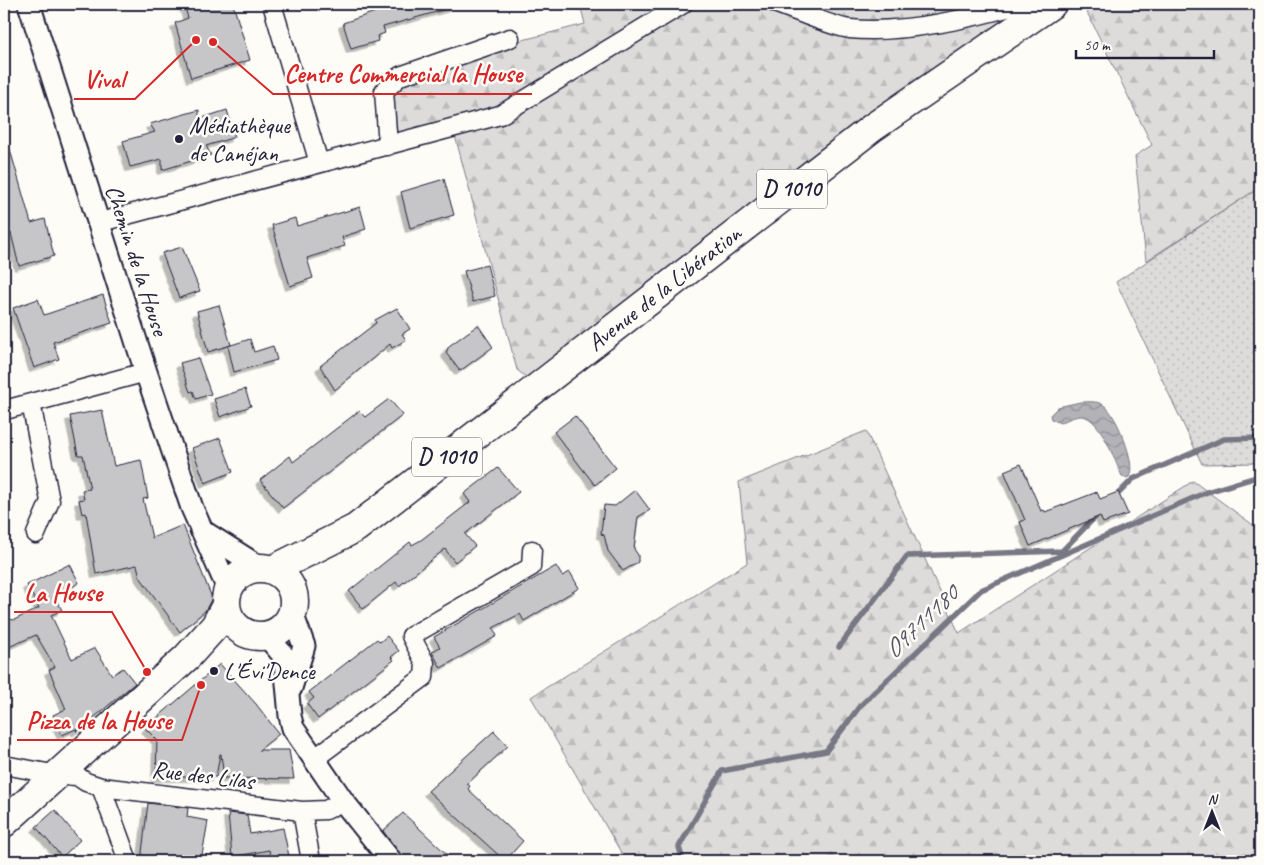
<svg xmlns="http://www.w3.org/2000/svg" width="1264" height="865" font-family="Caveat,sans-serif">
<defs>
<pattern id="grass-dots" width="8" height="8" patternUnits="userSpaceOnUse" patternTransform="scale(1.25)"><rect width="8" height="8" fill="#dddcdb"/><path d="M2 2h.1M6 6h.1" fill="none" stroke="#bdbcbd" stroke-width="1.8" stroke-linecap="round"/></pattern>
<pattern id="forest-firs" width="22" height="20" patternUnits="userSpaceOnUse" patternTransform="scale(1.25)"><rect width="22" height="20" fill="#dddcdb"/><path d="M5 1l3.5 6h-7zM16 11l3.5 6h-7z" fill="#bdbcbd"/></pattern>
<pattern id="water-waves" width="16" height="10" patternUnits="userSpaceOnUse" patternTransform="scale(1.25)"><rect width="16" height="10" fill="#b2b2b7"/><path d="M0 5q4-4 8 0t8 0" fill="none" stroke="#909096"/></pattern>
<filter id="shadow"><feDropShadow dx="-4.5" dy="4.5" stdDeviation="0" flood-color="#0004"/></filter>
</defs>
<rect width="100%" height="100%" fill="#fdfcf7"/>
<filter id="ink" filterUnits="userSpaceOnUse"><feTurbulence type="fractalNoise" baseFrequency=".02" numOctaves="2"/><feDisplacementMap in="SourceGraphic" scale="10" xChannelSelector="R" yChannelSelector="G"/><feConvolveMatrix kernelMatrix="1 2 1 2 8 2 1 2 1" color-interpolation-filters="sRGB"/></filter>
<g filter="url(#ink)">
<path fill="url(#grass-dots)" stroke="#807f8b" d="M1260,187V463L1202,464L1116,282Z"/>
<path fill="url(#forest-firs)" stroke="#807f8b" d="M580,4H1052L538,386L517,370L453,128L388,146L384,91L511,43L585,24Z
M1083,4H1260V187L1146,261L1135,156L1152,145Z
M866,431L959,633L1193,481L1260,530V861H626L531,697L747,563L739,482Z"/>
<path fill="url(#water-waves)" stroke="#787885" d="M1080,402C1089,402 1099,400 1106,407C1117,417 1137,464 1129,477L1125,478L1122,476C1114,460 1101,418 1082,416C1074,416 1067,420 1060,423L1051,419L1050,415L1058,407Z"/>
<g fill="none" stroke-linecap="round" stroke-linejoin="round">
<path stroke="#787885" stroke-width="5.5" d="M1113,499L1133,479L1224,439L1260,438
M839,647L907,556L1062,551L1098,514
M683,861L679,847L722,771L826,751L860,706L981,590L1207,492L1260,476"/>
</g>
<path fill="#c6c6c8" stroke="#22223b" filter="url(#shadow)" d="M184,4H233L250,60L191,78L175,23L188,18Z
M376,4H454V7L383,27L385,33L377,36L378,41L351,49L343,23L378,11Z
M199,110V119L227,110L235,137L206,146L211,155L162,170V159L130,167L123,141L155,132L150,124Z
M4,139H7L31,223L45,219L54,256L19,266L11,233L4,234Z
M444,179L454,215L410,228L401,192Z
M360,207L366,229L342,237L345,246L307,258L313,278L290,286L272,225L295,218L297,226Z
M182,247L200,291L179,298L162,253Z
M487,265L495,296L473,302L464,271Z
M103,295L112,323L53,342L59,359L34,368L13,308L38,299L44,315Z
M219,305L231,345L208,352L197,311Z
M397,308L410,329L402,334L406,340L392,348L390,344L335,390L320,366L376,323L375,320Z
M478,325L493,347L460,371L446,353L449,346Z
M250,339L254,352L273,346L277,360L234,372L228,346Z
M198,358L211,394L196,399L193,391L190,392L180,363Z
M245,389L251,406L220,417L214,399Z
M389,399L403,415L283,508L260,480L290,456L293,462L359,411L365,417Z
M102,410L114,466L141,460L148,498L143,499L152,538L183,525L212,598L205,611L180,632L140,577L137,565L96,574L86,513L82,514L79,500L84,499L82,490L90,489L83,455H78L70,416Z
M575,416L616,468L595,485L554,432Z
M220,438L233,472L205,483L192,448Z
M1021,464L1041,511L1044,510L1045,512L1097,492L1100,499L1118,492L1128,514L1103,523L1100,516L1030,546L1020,522L1025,520L1004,471Z
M498,468L519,492L465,534L475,546L455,562L445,549L399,586L396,582L363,609L349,591L410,542L412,545L421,540L470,502L464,494Z
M635,490L650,510L638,517L634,549L638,555V562L623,571L608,551L604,535L601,534L604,505L615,506Z
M70,564L79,583L54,596L62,610L51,615L72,659L95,648L112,675L123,668L135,683L77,732L76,729L62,735L53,715L66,709L49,670L55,667L36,635L4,649V618L14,620L39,608L27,585Z
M556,566L562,576L570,572L579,588L524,621L520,614L493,628L497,636L441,668L432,652L440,647L434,637Z
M387,636L399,651L391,657L394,660L318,719L307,704L314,698L309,692L377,639L380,642Z
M220,664L256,704L279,734L259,750H289L294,779L224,778L221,754H220L216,777H156L157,740L145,728Z
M494,731L508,746L467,784L470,786L468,789L523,841L505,861L428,791Z
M148,803L188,808L187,817L208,821L201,861H141Z
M55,810L80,840L62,857L36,827Z
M228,813L247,815L250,834L283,828L290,861H272L269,850L232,857Z
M403,813L454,861H405L383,831Z"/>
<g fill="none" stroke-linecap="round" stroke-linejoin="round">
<g stroke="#22223b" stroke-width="21">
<path id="minor" d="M272,4L319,163
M777,4C795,10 832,27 850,29C901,34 972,18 1021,4
M388,146L384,91L400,76L510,38
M97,223L500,115L683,4
M5,410L31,403
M36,534L50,501L31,403L146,372
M314,759L424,677L425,663L411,636L531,567L532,550
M4,765L58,775L77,776L86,782L101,787L302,811L326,810L343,801
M101,787L128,861
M302,811L311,861"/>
</g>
<g stroke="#22223b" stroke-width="25">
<path id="tertiary" d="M29,4L146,372L192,508L228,589
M201,530L261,568
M266,635L283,655L285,662L290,716L293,728L343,801L391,861
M291,688L304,646L292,613"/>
</g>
<g stroke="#22223b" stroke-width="31">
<path id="primary" d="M226 602a34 34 0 1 1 68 0a34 34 0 1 1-68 0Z
M272,570L356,528L872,128L1052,4
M4,823L187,657L215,626L226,605"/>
</g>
<use href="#minor" stroke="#fdfcf7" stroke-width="18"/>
<use href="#tertiary" stroke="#fdfcf7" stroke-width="21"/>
<use href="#primary" stroke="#fdfcf7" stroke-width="28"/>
</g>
</g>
<g fill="#22223b" stroke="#fdfcf7" stroke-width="2">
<circle cx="179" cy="139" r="5"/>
<circle cx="214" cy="671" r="5"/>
</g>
<g text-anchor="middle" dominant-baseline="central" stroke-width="5" stroke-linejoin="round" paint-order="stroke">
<g fill="#fdfcf7" stroke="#646373" stroke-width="1">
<rect x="757" y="169.5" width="70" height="39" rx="4"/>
<rect x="412" y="437.5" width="70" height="39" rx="4"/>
</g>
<g font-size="22" font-weight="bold" fill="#22223b">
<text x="792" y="189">D 1010</text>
<text x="447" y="457">D 1010</text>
</g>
<g font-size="24" fill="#22223b" stroke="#fdfcf7" text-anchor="start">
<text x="189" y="125">Médiathèque<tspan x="189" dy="28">de Canéjan</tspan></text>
<text x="224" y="671">L'Évi'Dence</text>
</g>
<g font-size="24" fill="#22223b" stroke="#fdfcf7">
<text transform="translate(137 260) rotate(72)">Chemin de la House</text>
<text transform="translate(664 288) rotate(-38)">Avenue de la Libération</text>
<text transform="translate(203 775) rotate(7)">Rue des Lilas</text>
</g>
<g font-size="25" font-style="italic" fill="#545466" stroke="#fdfcf7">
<text transform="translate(921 622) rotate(-44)">O9711180</text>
</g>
</g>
<path fill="none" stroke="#d62828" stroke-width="2" d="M213 42L273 94H532M196 40L135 99H74M147 672L112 612H14M201 685L182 740H17"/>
<g fill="#d62828" stroke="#fdfcf7" stroke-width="2">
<circle cx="213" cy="42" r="5"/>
<circle cx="196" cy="40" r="5"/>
<circle cx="147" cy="672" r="5"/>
<circle cx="201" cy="685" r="5"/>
</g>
<g font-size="25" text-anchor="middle" font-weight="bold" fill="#d62828" stroke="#fdfcf7" stroke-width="5" stroke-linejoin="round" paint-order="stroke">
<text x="403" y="82">Centre Commercial la House</text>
<text x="104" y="88">Vival</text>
<text x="63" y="601">La House</text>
<text x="99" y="729">Pizza de la House</text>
</g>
<rect width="1264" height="865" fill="none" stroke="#fdfcf7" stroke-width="20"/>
<rect x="10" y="10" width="1244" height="845" fill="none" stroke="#22223b" stroke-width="2" filter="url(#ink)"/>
<g transform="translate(1212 812)" stroke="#fdfcf7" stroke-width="4" paint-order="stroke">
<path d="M0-4L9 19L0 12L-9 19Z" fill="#22223b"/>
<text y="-8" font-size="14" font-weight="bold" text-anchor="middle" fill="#22223b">N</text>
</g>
<path d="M1076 50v8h138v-8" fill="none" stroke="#22223b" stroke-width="2.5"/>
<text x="1084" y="50" font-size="15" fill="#22223b" stroke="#fdfcf7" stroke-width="4" paint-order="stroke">50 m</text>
</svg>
